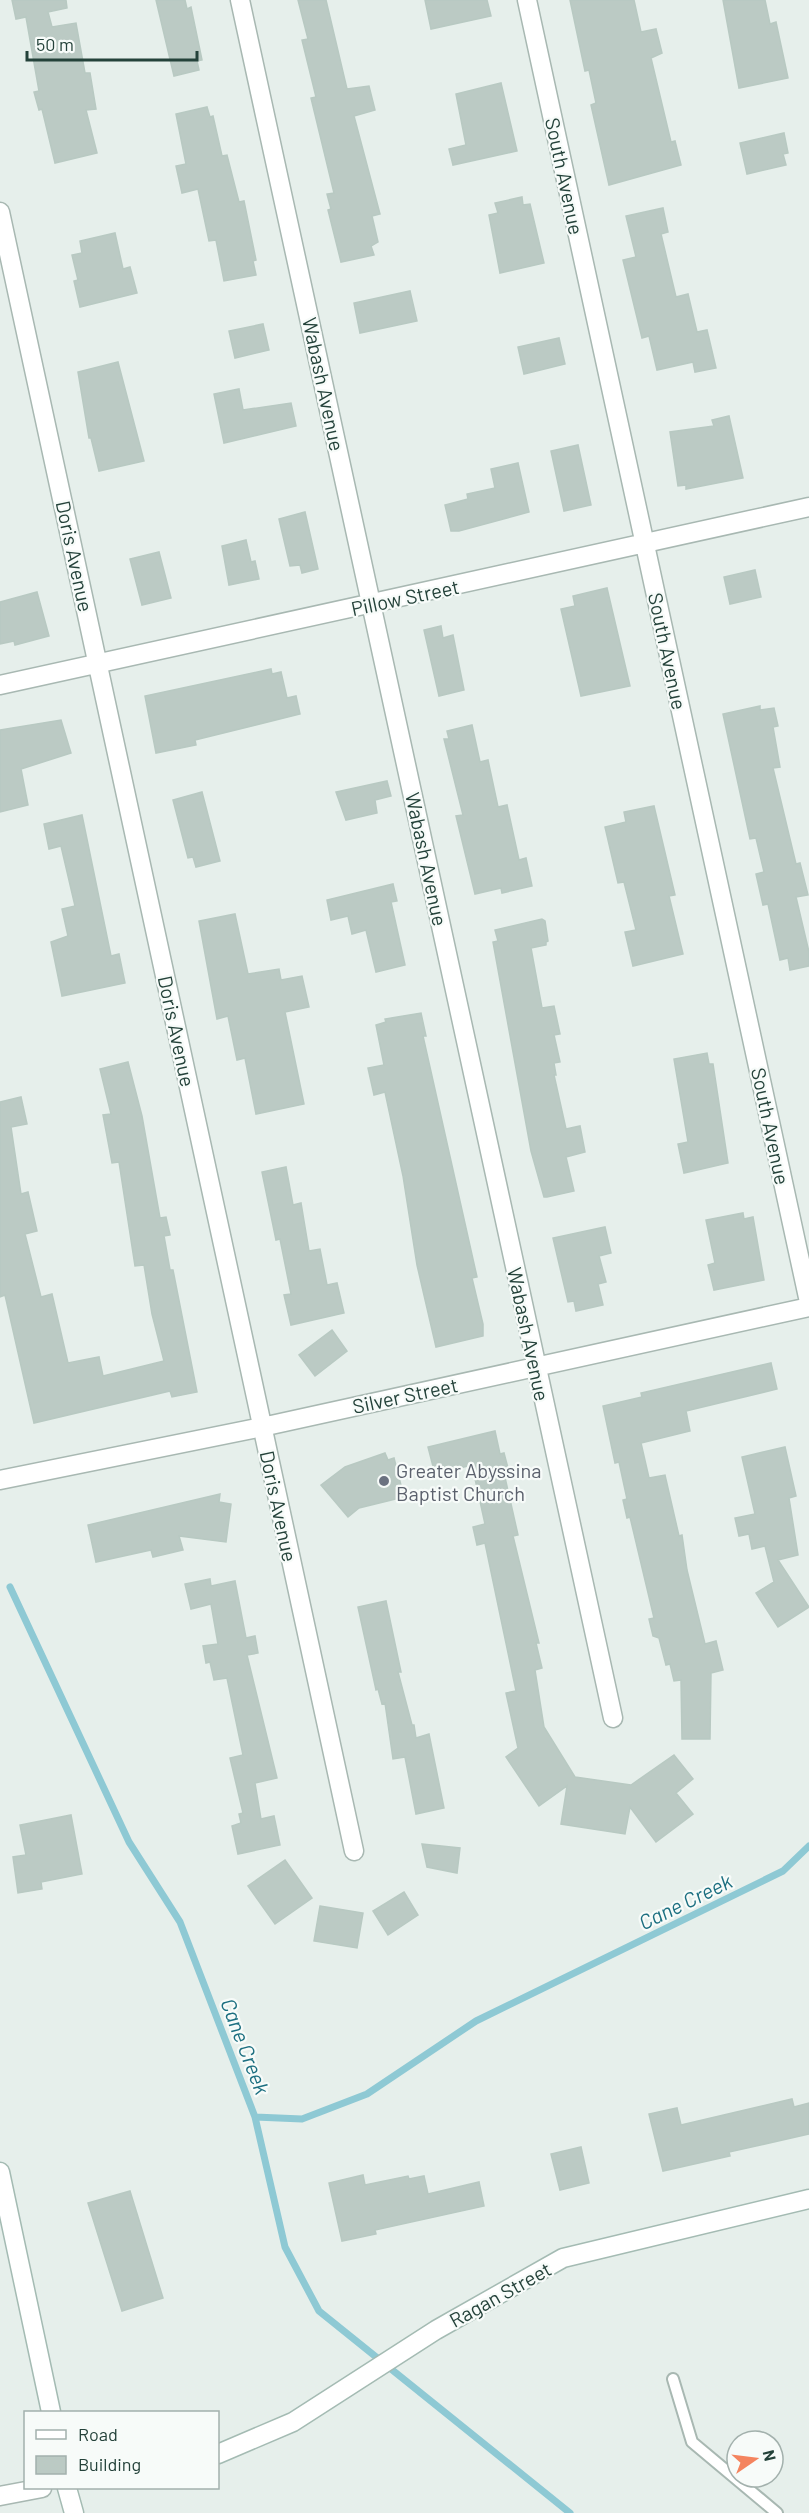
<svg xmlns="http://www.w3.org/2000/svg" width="809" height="2513" font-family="Barlow,sans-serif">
<rect width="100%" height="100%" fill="#e6efeb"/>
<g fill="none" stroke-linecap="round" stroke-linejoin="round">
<path stroke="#8ec9d4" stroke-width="7" d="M10,1587L129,1842L180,1922L255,2117L302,2119L367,2094L476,2021L783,1871L809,1846
M255,2117L285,2247L319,2311L570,2513"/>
</g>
<path fill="#bbcac4" stroke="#b8c9c2" stroke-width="1.5" d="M12,0H66L67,8L48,12L52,27L76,23L85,73H90L96,109L86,110L97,153L55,163L42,109L39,110L34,92L39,91L26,17L16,19Z
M156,0H185L187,9L191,7L202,60L197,61L199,70L174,76Z
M298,0H326L347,89L369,86L375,110L354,116L380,214L372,216L378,242L371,246L374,255L341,262L328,210L331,209L327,194L334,193L311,98L316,97L302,40L308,39Z
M425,0H487L491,16L431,29Z
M570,0H634L641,32L656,29L662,53L651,58L671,142L675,141L681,165L609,185L591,105L596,103L589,70L585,71Z
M723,0H765L770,24L776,22L788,78L739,88Z
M501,83L517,151L453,165L449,149L466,145L456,94Z
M207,107L210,117L213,116L222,156L227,155L239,202L244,201L256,260L253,261L256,275L224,281L216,240L209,241L198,189L182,193L176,166L186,164L176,114Z
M784,133L788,153L783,154L786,165L747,174L740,143Z
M522,197L523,205L530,204L544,263L500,273L489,215L498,213L495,203Z
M663,208L668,232L661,234L676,297L688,294L697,332L707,330L716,368L695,372L693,362L657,370L649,336L642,338L623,260L636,257L626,216Z
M115,233L123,269L130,267L137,293L80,307L74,281L78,280L72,255L82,253L80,241Z
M410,291L417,321L360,333L354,303Z
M263,324L269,350L235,358L229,331Z
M559,338L565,364L524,374L518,347Z
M118,362L144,461L99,471L91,438H89L78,372Z
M239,389L243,410L291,403L296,426L224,443L214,394Z
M729,416L743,478L686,489V485L678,486L670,432L714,426L712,420Z
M578,445L591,505L564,511L551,451Z
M518,463L529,512L459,531H451L445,505L468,499L467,494L495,488L491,469Z
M305,512L318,569L302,573L300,565L290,566L279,519Z
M246,540L251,562L255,561L259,579L229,585L222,546Z
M159,552L171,598L142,605L130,559Z
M755,570L761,597L730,604L724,577Z
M607,588L630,686L581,696L561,609L575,606L573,596Z
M37,592L49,636L15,645L14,641L0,644V602Z
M441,626L443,638L453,635L464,690L439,696L424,630Z
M271,669L272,674L281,672L287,698L296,696L300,714L195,740L196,745L156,753L145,696Z
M760,706V710L774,708L778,726L773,727L780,767L773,768L796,864L800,863L808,895L796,897L809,952V966L790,970L788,958L780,960L768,904L763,905L756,874L764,872L756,838L750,839L723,714Z
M61,720L71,753L21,769L28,805L0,812V730Z
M472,725L480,762L488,760L498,807L507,805L519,860L526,858L532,886L502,893L501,888L475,894L456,816L463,815L444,739H449L447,731Z
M387,781L391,796L375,800L377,813L346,820L336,792Z
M202,792L220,861L196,867L193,857L188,858L173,800Z
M654,806L675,895L669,896L683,954L633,966L625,932L636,930L624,882L618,883L605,827L626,822L624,812Z
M82,815L111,956L119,954L125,983L62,996L51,942L68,936L62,909L75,906L61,846L49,849L44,824Z
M393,884L397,901L391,902L405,965L376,972L366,930L352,934L348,916L331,920L327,900Z
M235,914L248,974L279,969L281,980L302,976L309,1007L285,1012L304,1104L256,1114L245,1058L237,1060L228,1016L217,1019L199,921Z
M542,919L545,921L548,941L546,942V945L531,948L542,1008L554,1006L560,1034L554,1035L560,1062L554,1063L556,1075H554L566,1129L580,1126L585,1152L566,1157L574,1191L547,1197H544L531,1151L493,942L498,941L495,930Z
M421,1013L426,1036H423L477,1277L472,1278L483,1324V1336L436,1347L417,1265L403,1176L385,1092L374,1095L368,1068L384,1065L376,1025L386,1022L385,1019Z
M707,1053L709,1064H713L728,1163L684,1173L678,1144L688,1142L674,1059Z
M128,1062L142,1116L160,1218L166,1217L170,1235L164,1236L170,1270H173L197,1392L172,1397L170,1391L34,1423L5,1295L0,1297V1102L21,1097L27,1124L11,1127L21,1194L28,1192L37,1231L25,1234L41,1297L52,1294L68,1363L99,1357L103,1376L164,1361L152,1314L144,1265L135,1266L119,1162L112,1163L103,1115L111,1114L100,1069Z
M286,1167L293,1205L301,1203L309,1251L320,1249L327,1285L337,1283L344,1313L291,1325L284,1295L291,1294L280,1239L276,1240L262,1172Z
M743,1213L744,1219L753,1217L764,1280L714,1290L708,1265L715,1263L706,1220Z
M605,1227L611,1253L599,1256L606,1282L598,1284L603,1305L576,1311L574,1301L568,1302L553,1238Z
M332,1330L347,1351L315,1376L299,1355Z
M771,1363L777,1389L686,1411L690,1431L641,1443L649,1478L665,1475L679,1536L682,1535L687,1570L705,1644L716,1641L723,1670L711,1673L710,1739H682L681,1680L674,1681L670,1664L666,1665L659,1638L653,1636L649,1619L654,1618L630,1517L627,1518L623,1500L627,1499L619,1462L615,1463L603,1406L642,1397L641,1393Z
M495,1431L500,1454L504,1453L509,1472L504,1473L518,1535L513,1536L539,1643H536L542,1668L535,1670L544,1727L575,1777L631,1785L674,1755L693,1779L676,1793L693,1814L656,1842L630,1807L625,1834L561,1824L567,1786L539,1806L506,1757L518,1748L506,1693L516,1691L485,1543L477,1545L473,1527L485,1524L472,1465L435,1474L428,1447Z
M785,1447L796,1496L789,1498L798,1555L778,1560L809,1607L778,1627L756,1593L774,1582L765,1546L752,1549L749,1534L739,1536L735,1518L755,1514L742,1457Z
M385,1453L388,1460L394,1458L404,1497L359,1508L348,1517L321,1485L345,1467Z
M220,1494L219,1502L231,1504L226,1542L179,1536L183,1550L153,1557L151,1550L96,1562L88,1525Z
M210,1579L211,1586L235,1581L246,1638L255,1636L258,1653L247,1655L277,1778L255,1783L261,1819L274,1816L280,1845L238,1854L232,1826L241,1823L239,1814L243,1813L230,1758L243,1755L227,1678L214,1680L210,1662L206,1663L203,1646L218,1644L211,1604L191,1609L185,1584Z
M386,1601L401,1672H398L412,1725H414L416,1738L429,1734L444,1808L416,1814L405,1757L393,1759L385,1703L382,1704L378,1689L376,1690L358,1607Z
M71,1815L82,1874L41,1882L42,1889L18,1893L13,1857L26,1855L20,1825Z
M422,1844L460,1848L457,1873L427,1867Z
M285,1860L312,1898L275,1924L248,1886Z
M404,1892L418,1915L388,1935L373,1911Z
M320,1906L363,1913L357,1948L314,1941Z
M792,2099L794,2107L809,2103V2134L747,2148L729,2152L730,2156L663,2171L649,2114L677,2108L681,2125Z
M581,2147L589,2183L560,2190L551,2154Z
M363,2175L365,2185L408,2176L409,2179L424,2176L428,2194L479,2182L484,2206L375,2230L376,2234L342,2241L329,2183Z
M130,2191L163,2298L122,2311L88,2203Z"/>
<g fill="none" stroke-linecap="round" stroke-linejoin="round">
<g stroke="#a8b8b2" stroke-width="14">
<path id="lane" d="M673,2379L692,2442L777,2513"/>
</g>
<g stroke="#a8b8b2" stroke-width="21">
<path id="street" d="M240,0L613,1718
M527,0L809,1302
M0,212L354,1851
M0,685L809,507
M0,1480L262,1427L809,1307
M0,2496L42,2488"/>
</g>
<g stroke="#a4bbb3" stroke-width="21">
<path id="secondary" d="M0,2172L51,2412
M218,2454L293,2422L436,2330L563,2258L809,2199
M67,2488L74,2513"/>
</g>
<use href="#lane" stroke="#fff" stroke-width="10"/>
<use href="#street" stroke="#fff" stroke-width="18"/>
<use href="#secondary" stroke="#fff" stroke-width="18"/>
</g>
<circle fill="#6b7280" stroke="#f7fbf9" stroke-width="2" cx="384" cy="1481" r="6"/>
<g text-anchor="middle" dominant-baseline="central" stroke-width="4.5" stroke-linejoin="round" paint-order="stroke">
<g font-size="20" fill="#24423a" stroke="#f7fbf9">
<text transform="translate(565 176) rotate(78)">South Avenue</text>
<text transform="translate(324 384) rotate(78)">Wabash Avenue</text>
<text transform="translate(75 556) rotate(78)">Doris Avenue</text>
<text transform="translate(405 597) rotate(-12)">Pillow Street</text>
<text transform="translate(668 651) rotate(78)">South Avenue</text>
<text transform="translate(427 859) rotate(78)">Wabash Avenue</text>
<text transform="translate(177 1031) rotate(78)">Doris Avenue</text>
<text transform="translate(771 1126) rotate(78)">South Avenue</text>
<text transform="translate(529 1334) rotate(78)">Wabash Avenue</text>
<text transform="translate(405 1395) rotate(-12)">Silver Street</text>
<text transform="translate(279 1506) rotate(78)">Doris Avenue</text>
<text transform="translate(500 2294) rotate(-29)">Ragan Street</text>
</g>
<g font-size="20" fill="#5b616d" stroke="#f7fbf9" text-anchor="start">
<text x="396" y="1470">Greater Abyssina<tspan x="396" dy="23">Baptist Church</tspan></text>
</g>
<g font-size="21" font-style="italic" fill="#1c6f80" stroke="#f7fbf9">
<text transform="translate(685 1901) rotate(-26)">Cane Creek</text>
<text transform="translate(246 2046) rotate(69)">Cane Creek</text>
</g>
</g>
<rect x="24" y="2411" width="195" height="78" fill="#f7fbf9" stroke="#a3b1ad" stroke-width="1.5"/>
<rect x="36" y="2430" width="30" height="9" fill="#ffffff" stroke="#a3b1ad" stroke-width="1.5"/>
<text x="78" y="2441" font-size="18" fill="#24423a">Road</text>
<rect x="36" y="2456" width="30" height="18" fill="#bbcac4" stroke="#a3b1ad" stroke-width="1.5"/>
<text x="78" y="2471" font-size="18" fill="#24423a">Building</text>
<g transform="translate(755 2459) rotate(76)"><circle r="28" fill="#f7fbf9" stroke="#a3b1ad" stroke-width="1.5"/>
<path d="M0-4.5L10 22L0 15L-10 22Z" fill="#f4845f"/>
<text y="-9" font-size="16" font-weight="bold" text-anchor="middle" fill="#24423a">N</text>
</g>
<path d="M27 51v9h170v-9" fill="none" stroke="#24423a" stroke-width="3"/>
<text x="36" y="51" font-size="18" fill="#24423a" stroke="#f7fbf9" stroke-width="4.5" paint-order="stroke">50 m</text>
</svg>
